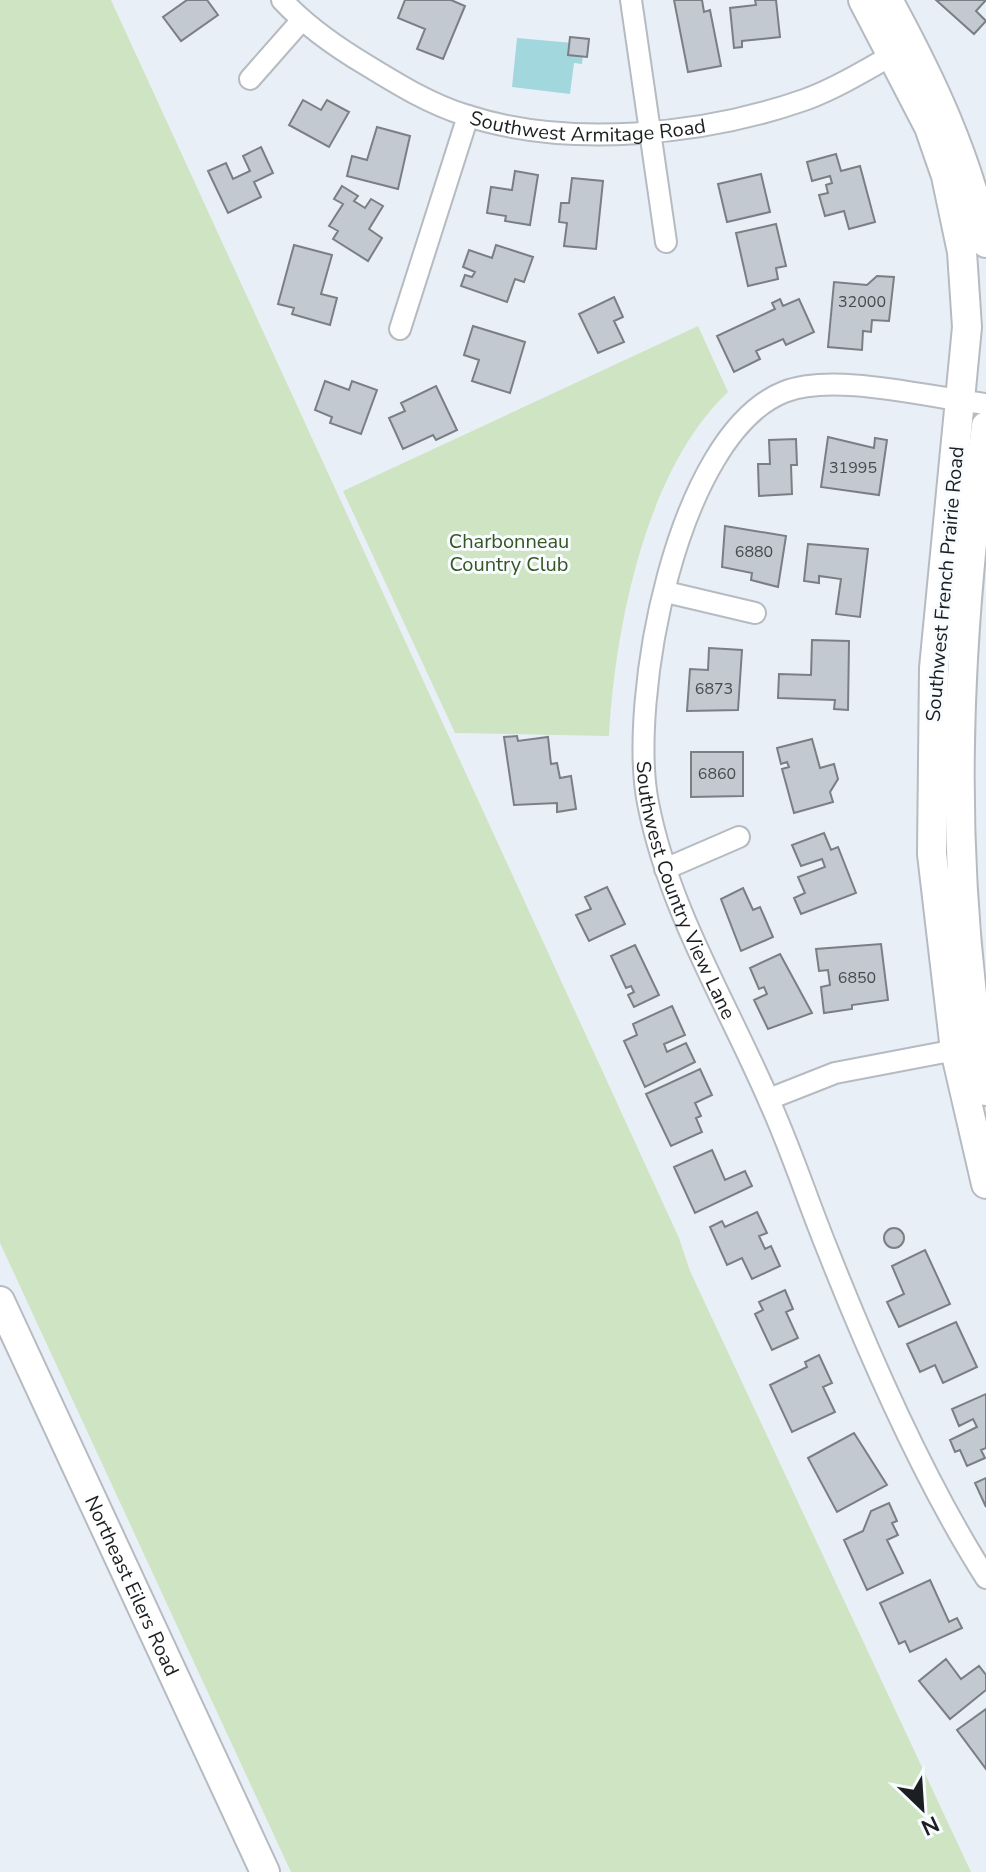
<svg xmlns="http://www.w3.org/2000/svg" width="986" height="1872" font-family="'Nunito Sans',sans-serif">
<rect width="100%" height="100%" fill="#e9eff6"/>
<path fill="#cee4c3" d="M0,0H111L679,1238L690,1271L971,1872H291L0,1243Z
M698,326L728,392C646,469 615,627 609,736L455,733L343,491Z"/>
<path fill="#a2d7dd" d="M517,38L584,44L582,64L574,63L570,94L512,87Z"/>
<path fill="#c3c9d0" stroke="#797f85" stroke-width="2" d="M187,0H207L218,15L181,41L163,17Z
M405,0H451L465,6L443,59L417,49L425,29L398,18Z
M674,0H702L704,12L710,10L721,66L688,72Z
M755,0H776L780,37L742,41V47L734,48L730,8L756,5Z
M936,0H986L976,11L986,21L974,34Z
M570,37L589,39L587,57L568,55Z
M303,100L321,110L327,100L349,112L329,147L289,125Z
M377,127L410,136L398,189L347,176L352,156L367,160Z
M261,147L273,173L254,182L261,197L228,213L208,171L226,163L233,179L250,171L243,156Z
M836,154L841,171L860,166L875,222L849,229L844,211L825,216L819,195L828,193L826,185L832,183L830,176L812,181L807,162Z
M515,171L538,175L530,225L505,221L506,216L487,213L491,187L512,190Z
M761,174L770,212L727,222L718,184Z
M572,178L603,181L596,249L564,246L567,223L559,222L561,203H569Z
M342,186L358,196L354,201L365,208L371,199L383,206L369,229L382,238L368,261L333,239L338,231L329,226L343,204L334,199Z
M776,224L786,266L776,268L778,279L748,286L736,233Z
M294,245L332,255L321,294L337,298L330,325L292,314L294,308L278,304Z
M496,245L533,257L524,282L515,279L507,302L461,286L465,275L472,277L475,272L463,267L469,250L492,258Z
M877,276L894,277L889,321L872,320L871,332L863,331L862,350L828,347L834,282L867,285Z
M614,297L623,317L614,321L624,342L598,353L579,314Z
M780,299L783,306L799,299L814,332L786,345L783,339L756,351L760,359L734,372L717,336L775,309L772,303Z
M473,326L525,342L510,393L472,381L479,360L464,355Z
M325,381L349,390L352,381L377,390L361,434L330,423L332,417L315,410Z
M436,386L457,430L436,440L433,435L403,449L389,418L405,411L401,403Z
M828,437L874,448L875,438L887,440L879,495L821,487Z
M796,439L797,465H791L792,494L759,496L758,464H770L769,440Z
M725,526L786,536L778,587L751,580L752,573L722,567Z
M808,544L868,549L860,617L836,614L841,579L819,576V583L804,581Z
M812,640L849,641L848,710L834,709L835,700L778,698L779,674L811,675Z
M709,648L742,650L738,710L687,711L690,669L708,670Z
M517,736L518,741L548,737L551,764L557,763L560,778L571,776L576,809L557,812V803L514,805L504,737Z
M812,739L820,768L834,764L838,779L830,792L833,802L794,813L782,769L789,767L787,762L781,764L777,748Z
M691,752H743V796L691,797Z
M824,833L831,850L838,847L856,893L801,914L794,898L805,893L798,877L825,867L822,859L801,866L792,845Z
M607,887L625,924L589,941L576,915L591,909L585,897Z
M743,888L753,910L760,907L773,937L741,951L721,899Z
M881,944L888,1000L852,1005V1009L824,1013L821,987L830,985L828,970L819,971L816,949Z
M635,945L659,995L634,1007L628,995L634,992L631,986L626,988L611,956Z
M780,954L812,1013L768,1029L754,1000L767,994L764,987L759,989L750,968Z
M672,1006L685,1035L664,1044L667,1052L686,1043L695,1062L645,1087L624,1041L637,1035L633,1024Z
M700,1069L712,1095L695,1103L701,1116L696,1118L702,1132L671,1146L646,1094Z
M712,1150L725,1180L745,1171L752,1186L695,1213L674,1167Z
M757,1212L767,1233L759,1236L765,1249L771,1246L780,1266L752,1279L742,1258L727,1265L710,1227L722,1221L725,1227Z
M884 1238a10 10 0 1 1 20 0a10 10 0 1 1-20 0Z
M925,1250L950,1304L899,1327L887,1302L904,1294L892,1266Z
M785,1290L793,1309L786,1312L798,1338L772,1350L755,1314L763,1310L759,1302Z
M956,1322L977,1367L943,1383L935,1365L920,1372L907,1344Z
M819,1355L832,1383L823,1387L835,1412L792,1432L770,1385L807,1367L805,1362Z
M986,1394V1448L981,1450L985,1458L967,1466L960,1450L955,1452L950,1440L977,1427L973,1419L959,1426L952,1409Z
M854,1433L887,1485L837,1512L808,1458Z
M986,1478V1507L975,1483Z
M889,1503L897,1521L892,1523L898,1535L887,1540L903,1573L867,1590L844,1540L863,1531L871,1511Z
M930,1580L949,1622L957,1618L962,1628L910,1652L905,1641L899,1644L880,1603Z
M946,1659L961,1679L979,1666L986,1675V1690L950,1719L919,1681Z
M986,1709V1769L957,1730Z"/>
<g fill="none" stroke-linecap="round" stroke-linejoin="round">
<g stroke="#b5bbc1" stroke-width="24">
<g id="street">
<path id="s1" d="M282,0C307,27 336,47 368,66C399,85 430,104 465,115C568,149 704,135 804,100C837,88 871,67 901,50"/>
<path d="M631,0L666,242"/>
<path d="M250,79L301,21"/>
<path d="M400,329L468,116"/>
<path id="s2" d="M986,404C931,398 834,372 784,392C676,435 628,701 648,803C669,911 727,1003 770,1103C792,1152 808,1202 828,1251C871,1360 923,1479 986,1578"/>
<path d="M666,592L755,613"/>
<path d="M665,869L739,837"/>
<path d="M769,1099L835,1073L966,1048"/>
</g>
</g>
<g stroke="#b5bbc1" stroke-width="32">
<g id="secondary">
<path d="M863,0L929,127L946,176L962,252L967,327L934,668L932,854L955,1050L986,1184"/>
<path d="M888,0C931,79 967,155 986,243"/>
<path d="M986,426C955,650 947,868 986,1091"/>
<path id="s3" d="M0,1301L265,1872"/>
</g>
</g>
<use href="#street" stroke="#fff" stroke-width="20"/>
<use href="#secondary" stroke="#fff" stroke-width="28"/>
</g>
<g text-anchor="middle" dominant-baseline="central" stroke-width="6" stroke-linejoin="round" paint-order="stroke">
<g font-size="16" fill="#464a4d">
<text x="862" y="302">32000</text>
<text x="853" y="468">31995</text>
<text x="754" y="552">6880</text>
<text x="714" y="689">6873</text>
<text x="717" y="774">6860</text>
<text x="857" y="978">6850</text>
</g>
<g font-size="20" fill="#1c1f21" stroke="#f9fcff">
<text stroke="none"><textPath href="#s1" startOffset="342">Southwest Armitage Road</textPath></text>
<text transform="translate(945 584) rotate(-85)">Southwest French Prairie Road</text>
<text stroke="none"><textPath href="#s2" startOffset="752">Southwest Country View Lane</textPath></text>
<text stroke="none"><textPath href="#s3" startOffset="314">Northeast Eilers Road</textPath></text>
</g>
<g font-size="20" fill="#365523" stroke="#f9fcff">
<text x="509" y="541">Charbonneau<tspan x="509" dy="23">Country Club</tspan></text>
</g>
</g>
<g transform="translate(922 1808) rotate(155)" stroke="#f9fcff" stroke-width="6" paint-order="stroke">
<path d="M0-6L14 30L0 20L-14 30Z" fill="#1c1f21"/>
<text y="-12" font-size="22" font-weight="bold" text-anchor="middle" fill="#1c1f21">N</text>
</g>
</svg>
